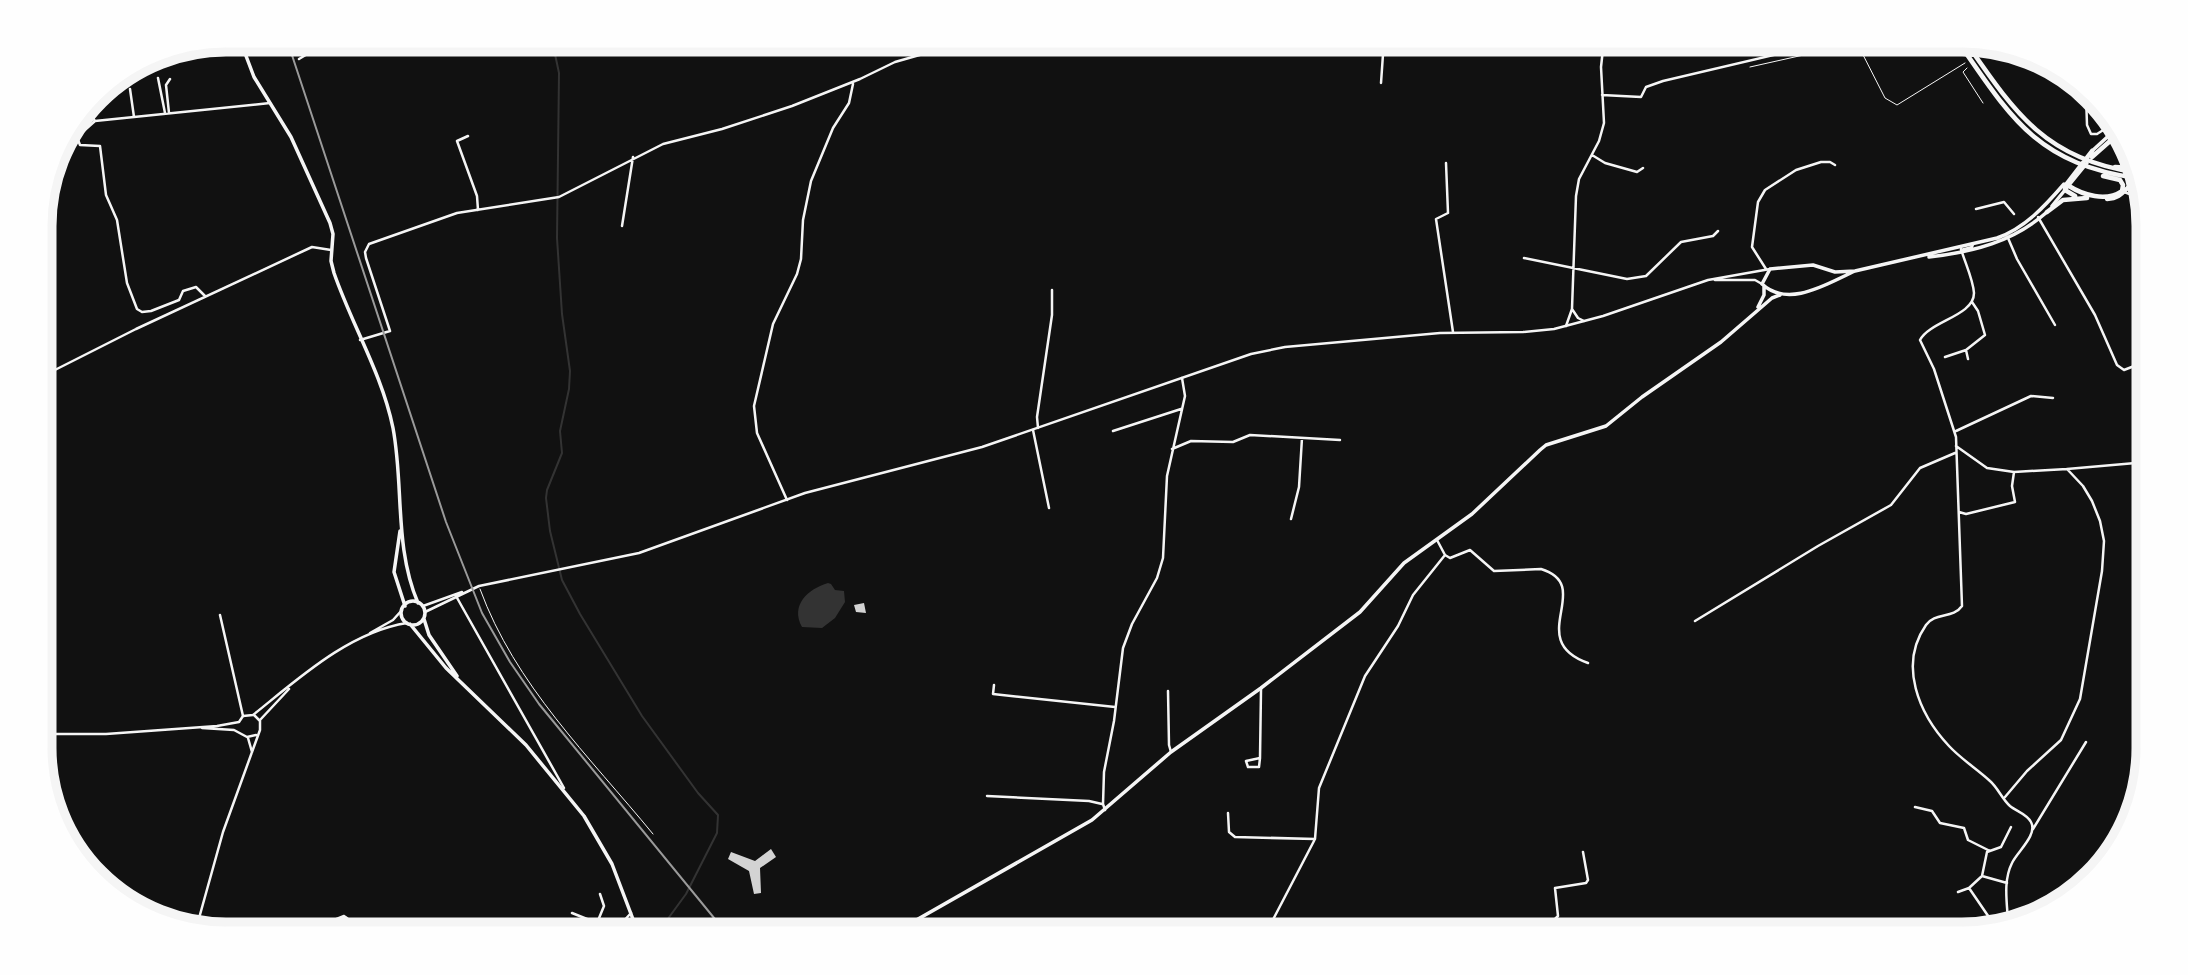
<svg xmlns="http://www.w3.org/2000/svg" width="2188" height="975" font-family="Overpass,sans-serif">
<rect width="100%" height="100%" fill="#111"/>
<path fill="#333" d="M828,583L831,584L835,590L844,591L845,602L835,618L822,628L802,627C790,605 808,589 828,583Z"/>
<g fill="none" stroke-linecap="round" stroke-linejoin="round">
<path stroke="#333" stroke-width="2" d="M552,40L559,73L557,238L562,314L570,371L569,389L560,431L562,453L547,490L546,498L550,531L562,580L580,614L642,716L698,793L718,815L717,833L686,894L667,920L653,935"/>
</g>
<path fill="#d3d3d3" d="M864,603L866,613L856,612L854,605Z
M771,849L776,857L760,868L761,893L754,894L749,871L728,859L731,852L755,861Z"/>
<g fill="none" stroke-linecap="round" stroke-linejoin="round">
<path stroke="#f5f5f5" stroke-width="1" d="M1750,67L1857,43L1885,98L1897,105L1965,63
M1967,68L1963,72L1983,103"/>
<path stroke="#f5f5f5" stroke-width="1" d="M480,589C515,685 589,756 653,834"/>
<path stroke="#f5f5f5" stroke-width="2.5" d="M299,59L319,47L321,41
M158,78L165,113
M1381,83L1384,40
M130,89L134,117
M1602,95L1641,97L1646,87L1663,81L1808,47
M2086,95L2087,125L2091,134H2097L2108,127L2114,129
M84,112L90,114L95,121L270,103
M169,113L166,85L170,79
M66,136L77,137L95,121
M468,136L457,141L477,196L478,210
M77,137L80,145L100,146L106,195L117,220L127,283L137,309L142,312L151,311L179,300L183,291L196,287L205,296
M1592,155L1605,163L1637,172L1643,168
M1446,163L1448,213L1436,219L1453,332
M2124,192L2135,196L2146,204
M1976,209L2004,202L2014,214
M2038,217L2095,315L2117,365L2124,370L2147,361
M622,226L633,157
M2008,238L2017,259L2055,325
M1961,249C1965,263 1973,279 1974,293C1974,316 1930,321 1920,340L1934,369L1956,437L1962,606C1953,619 1935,612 1926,625C1898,665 1919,714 1949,746C1961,759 1977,769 1990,781C1998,788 2002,799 2010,806C2016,811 2027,814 2031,822C2038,835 2017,852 2012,863C2003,881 2007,902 2008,921
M1961,250L1972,247L1973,244
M1524,258L1627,279L1646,276L1681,242L1713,236L1718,231
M1766,269L1752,247L1758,202L1765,190L1796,170L1821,162H1830L1835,165
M1572,309L1578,318L1584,321
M1566,326L1572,309L1576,196L1579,179L1599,141L1604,123L1601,67L1604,40
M360,340L390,331L366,258L365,252L369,244L457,213L559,197L663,144L722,129L792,106L860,79L895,62L972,40
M1945,357L1966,350
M1968,359L1966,350L1985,335L1978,311L1972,302
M41,377L136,329L312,247L331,250
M1038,428L1037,417L1052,315V290
M1033,430L1049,508
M1113,431L1181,409
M1956,431L2031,396L2053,398
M1956,446L1987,468L2014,472L2067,469L2083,486L2092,501L2100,521L2104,541L2102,571L2080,699L2061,740L2027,771L2005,797
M1172,449L1191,441L1233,442L1250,435L1340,440
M2067,469L2147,462
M787,500L757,433L754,406L773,324L797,274L801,259L803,220L811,181L833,128L849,103L853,84
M1959,512L1966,514L2015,502L2012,486L2014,472
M1291,519L1299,487L1302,438
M2140,521L2147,484
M1445,555L1450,558L1470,550L1494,571L1541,569C1596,586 1523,640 1588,663
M456,596L564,788
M220,615L243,716
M1695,621L1818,546L1891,505L1920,468L1955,453
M994,685L993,694L1115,707
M1168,691L1169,745L1171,752
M1260,758L1246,761L1248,767H1259L1260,758L1261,690V688
M987,796L1089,801L1102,804
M1915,807L1932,811L1940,823L1964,828L1968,840L1990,851
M1105,810L1103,804L1104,772L1114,721L1123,648L1132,624L1157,578L1163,558L1167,476L1185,396L1182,378
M1228,813L1229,832L1235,837L1315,839
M2033,829L2086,742
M1982,876L1987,852L2001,847L2011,827
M1969,888L1995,926
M1958,892L1969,888L1982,876L2007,883
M572,913L597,923L605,935
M344,916C354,922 356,931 368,935
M597,923L604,906L600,894
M1482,934L1555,919L1558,916L1555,888L1586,883L1588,880L1583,852
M297,935L344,916
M339,935L344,916
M611,935L631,913
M1265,935L1315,839L1319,788L1365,676L1398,626L1413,595L1445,555L1437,540"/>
<path stroke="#f5f5f5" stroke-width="2.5" d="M1715,280H1755L1762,284
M423,606L462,592
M425,612L479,586L639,553L805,493L982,447L1251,354L1285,347L1440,333L1523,332L1554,329L1603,316L1708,280L1770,269
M370,633L393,620L402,610
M260,720L289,689
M202,728L234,730L247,737L256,735
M42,734H106L217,726L239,722L243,716L253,715C298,679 349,632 407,623
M248,738L252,752
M196,929L223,832L260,730V721L254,715"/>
<path stroke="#f5f5f5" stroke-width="3.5" d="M240,40L254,77L291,137L330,223L333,234L331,261L334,273C352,325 382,374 393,428C404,486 394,547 418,603
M2092,151L2116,129
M2052,206L2087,163
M1929,257C1973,252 2013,242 2047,212
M1855,271C1828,283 1789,309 1762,284L1770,269L1813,265L1835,272L1855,271L1997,238C2025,228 2045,206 2064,184
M1758,307L1764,295V286
M400,531L394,572L405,606
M401 613a12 12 0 1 1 24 0a12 12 0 1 1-24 0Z
M424,619L429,635L457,676
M410,624L446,668L526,745L584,816L612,864L639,935
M890,935L1092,820L1171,752L1261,688L1360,612L1404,563L1472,514L1540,450L1546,445L1606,426L1642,397L1721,342L1772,298L1780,295"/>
<path stroke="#f5f5f5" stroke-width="4.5" d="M1957,40C2011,118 2036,163 2136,178
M1965,41C2013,110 2044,159 2134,172
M2092,157L2118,134
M2115,167L2132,168
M2069,186C2083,195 2106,202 2122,191L2123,185L2120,180L2103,176
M2075,196L2065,190V186L2092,151
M2107,199C2125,198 2124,186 2138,181
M2047,212L2063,200L2087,198"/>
<path stroke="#9a9a9a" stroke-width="2" d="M287,40L446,522L482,613L510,662L539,704L728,935"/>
</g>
<path d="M0 0H2188V975H0ZM226 52H1962A174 174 0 0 1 2136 226V748A174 174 0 0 1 1962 922H226A174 174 0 0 1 52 748V226A174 174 0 0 1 226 52Z" fill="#fefefe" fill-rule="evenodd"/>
<path fill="none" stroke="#f5f5f5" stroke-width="9" d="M226 52H1962A174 174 0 0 1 2136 226V748A174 174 0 0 1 1962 922H226A174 174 0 0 1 52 748V226A174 174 0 0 1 226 52Z"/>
</svg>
